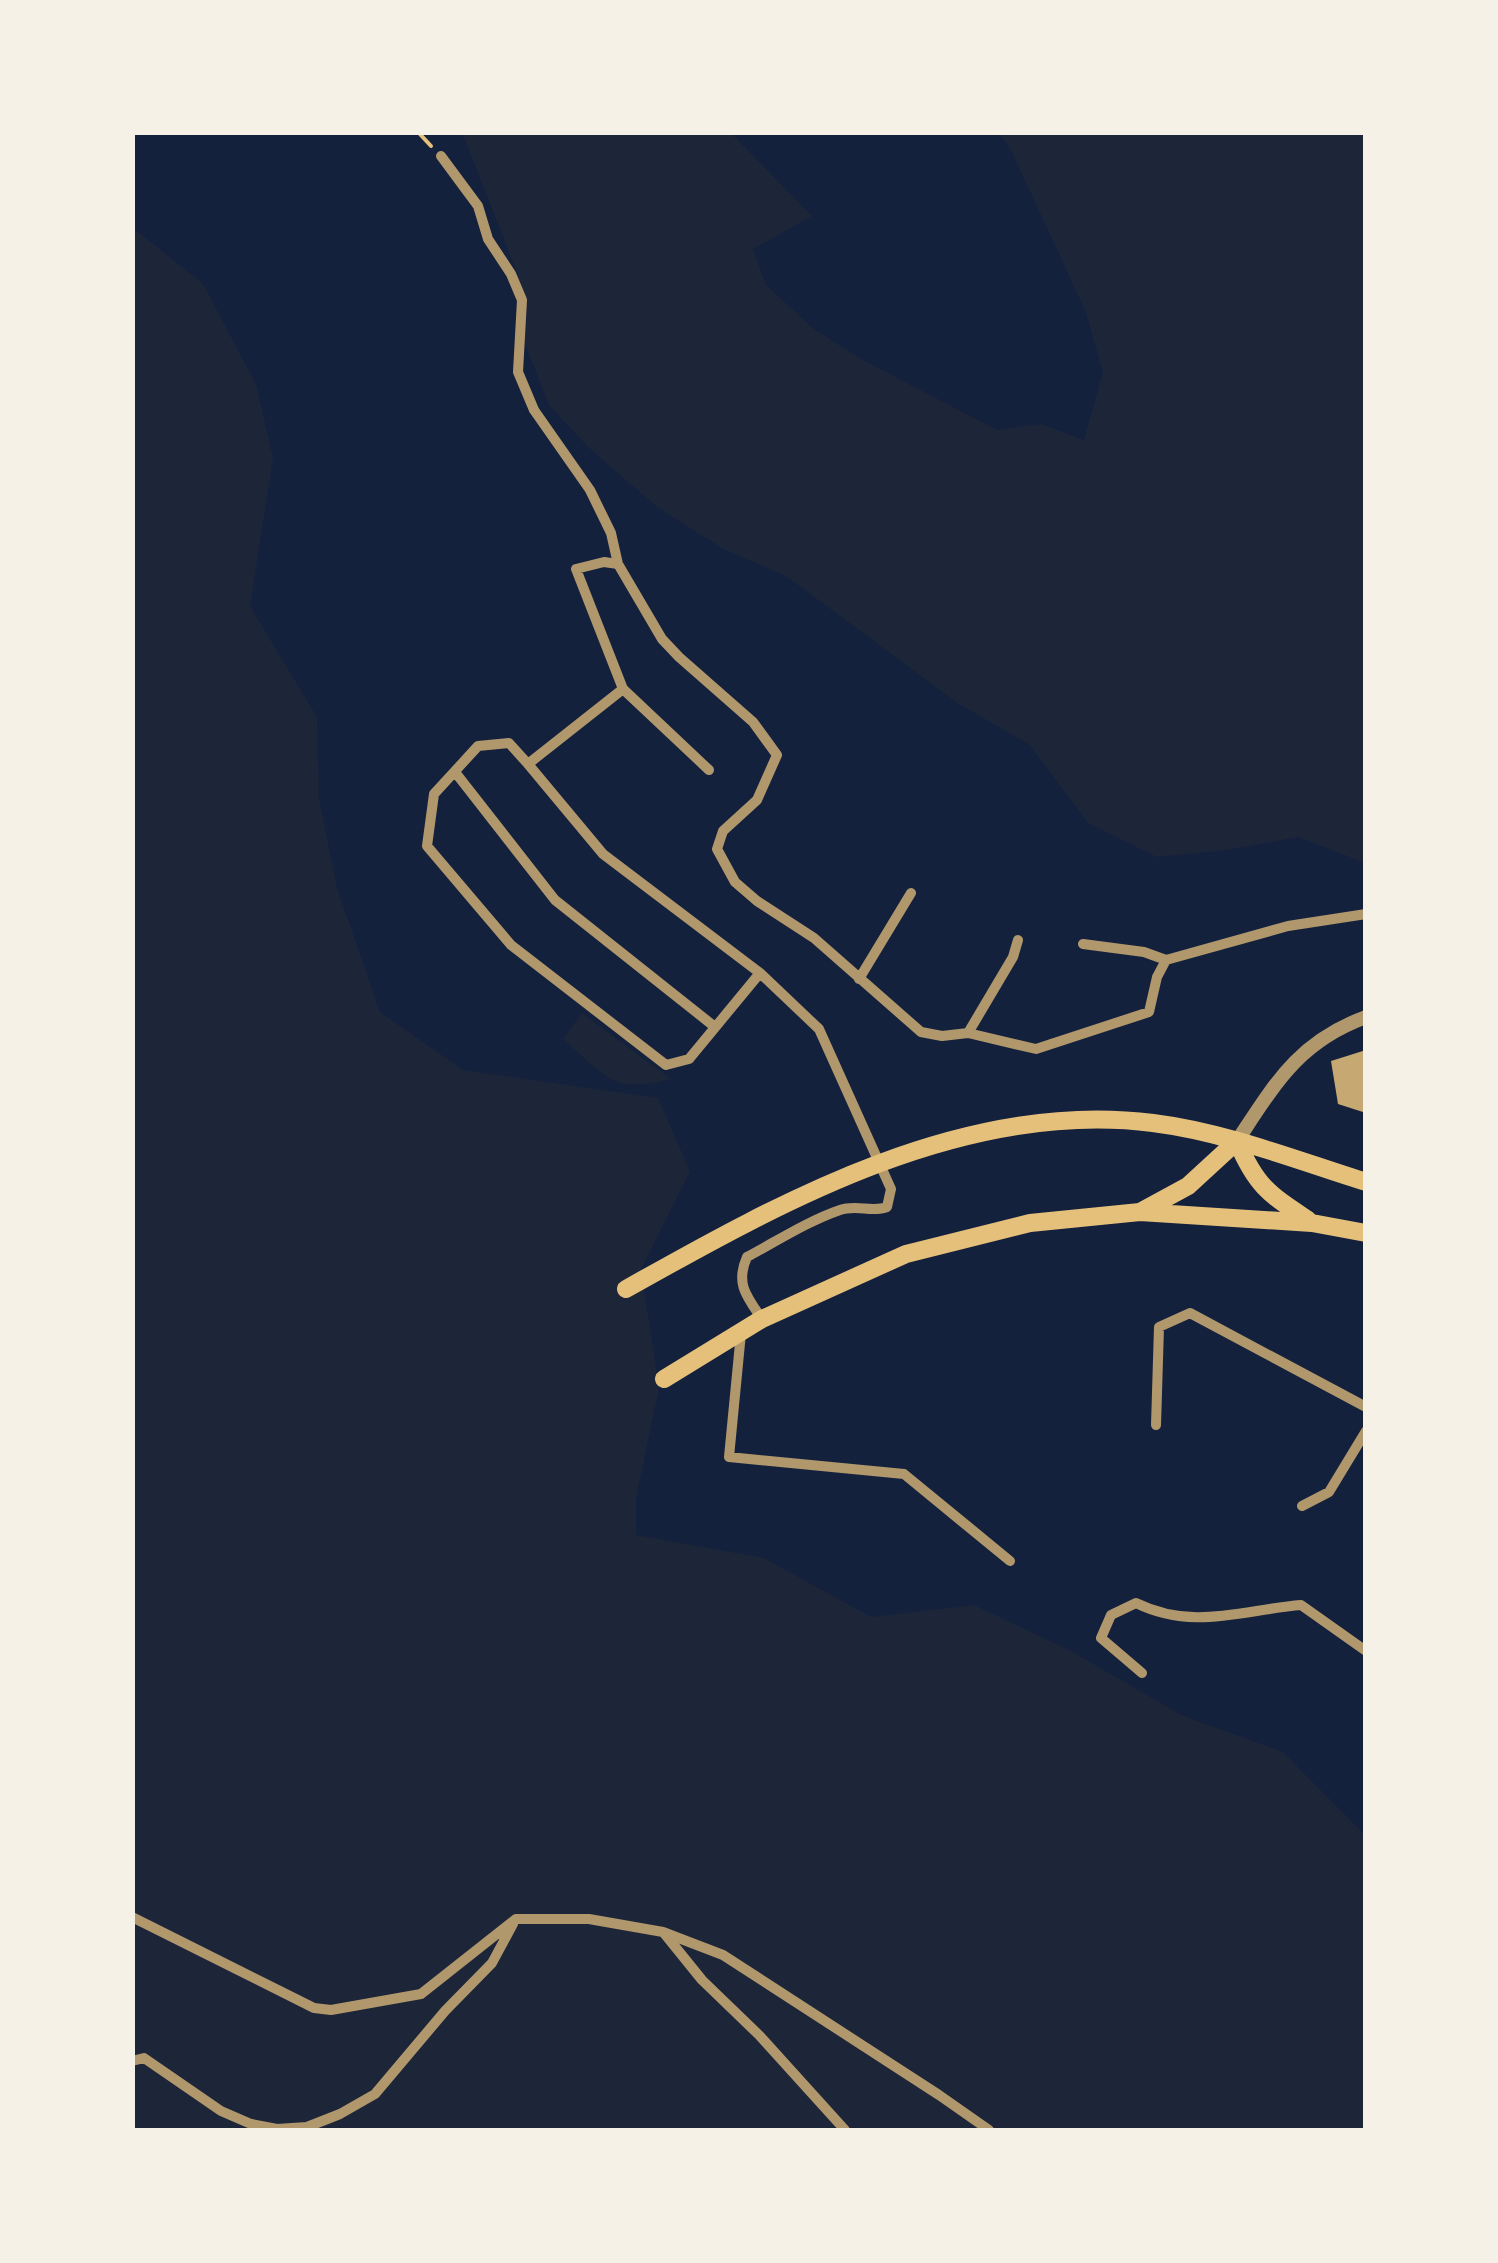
<svg xmlns="http://www.w3.org/2000/svg" width="1498" height="2263" font-family="Figtree,sans-serif">
<rect width="100%" height="100%" fill="#14213d"/>
<path fill="#1d2539" d="M462,132L731,133L812,216L753,249L766,285L814,329L861,359L997,430L1041,424L1084,440L1103,372L1085,310L1010,148L999,133H1365V863L1298,837L1227,850L1157,857L1088,823L1030,745L959,704L786,576L725,550L657,507L588,447L549,405L518,326V275Z
M132,227L203,284L256,384L273,458L250,606L317,717L319,799L337,888L380,1012L463,1070L658,1098L690,1171L641,1269L659,1388L636,1498V1535L764,1558L871,1617L974,1605L1071,1651L1181,1715L1283,1752L1365,1835V2130H133Z
M582,1013L671,1079C613,1095 604,1075 563,1039Z"/>
<path fill="#c6a872" d="M1366,1050V1113L1338,1104L1331,1061Z"/>
<g fill="none" stroke-linecap="round" stroke-linejoin="round">
<path stroke="#e5c07b" stroke-width="4" d="M418,132L431,146"/>
<path stroke="#b1986c" stroke-width="10" d="M441,156L478,206L488,239L511,274L522,300L518,372L534,410L590,490L611,533L618,564
M623,689L709,770
M528,764L509,743L478,746L434,794L427,846L511,945L666,1065L689,1059L760,973
M455,772L555,900L715,1027
M1083,944L1144,952L1166,960
M859,979L911,893
M968,1033L1013,957L1018,940
M762,1319C747,1297 735,1284 747,1257C777,1241 808,1221 840,1210C857,1204 872,1213 887,1207L891,1189L819,1029L760,973L603,854L528,764L623,689L576,569L604,562L618,564L662,639L679,657L753,722L777,755L757,800L723,831L717,849L735,882L757,901L814,938L921,1032L942,1036L968,1033L1036,1049L1149,1012L1157,977L1166,960L1288,926L1366,914
M741,1333L729,1457L904,1474L1010,1561
M1156,1425L1159,1327L1190,1313L1366,1407
M1302,1506L1329,1492L1366,1431
M1142,1673L1101,1638L1111,1615L1136,1603C1193,1631 1242,1610 1301,1605L1366,1651
M132,1917L314,2008L331,2010L421,1994L516,1919H589L663,1932L723,1955L939,2095L989,2130
M664,1933L702,1980L759,2035L845,2130
M132,2061L144,2058L221,2111L251,2124L277,2129L307,2127L340,2114L375,2094L445,2011L492,1963L513,1924"/>
<path stroke="#b1986c" stroke-width="14" d="M1237,1141C1275,1084 1298,1042 1366,1017"/>
<path stroke="#e5c07b" stroke-width="18" d="M1237,1141C1256,1186 1269,1194 1308,1220
M1142,1211L1188,1186L1237,1141
M626,1289C784,1200 966,1099 1153,1123C1225,1132 1296,1160 1366,1182
M664,1379L762,1319L906,1254L1030,1223L1140,1212L1312,1223L1366,1233"/>
</g>
<rect width="1498" height="2263" fill="none" stroke="#f6f1e7" stroke-width="270"/>
</svg>
